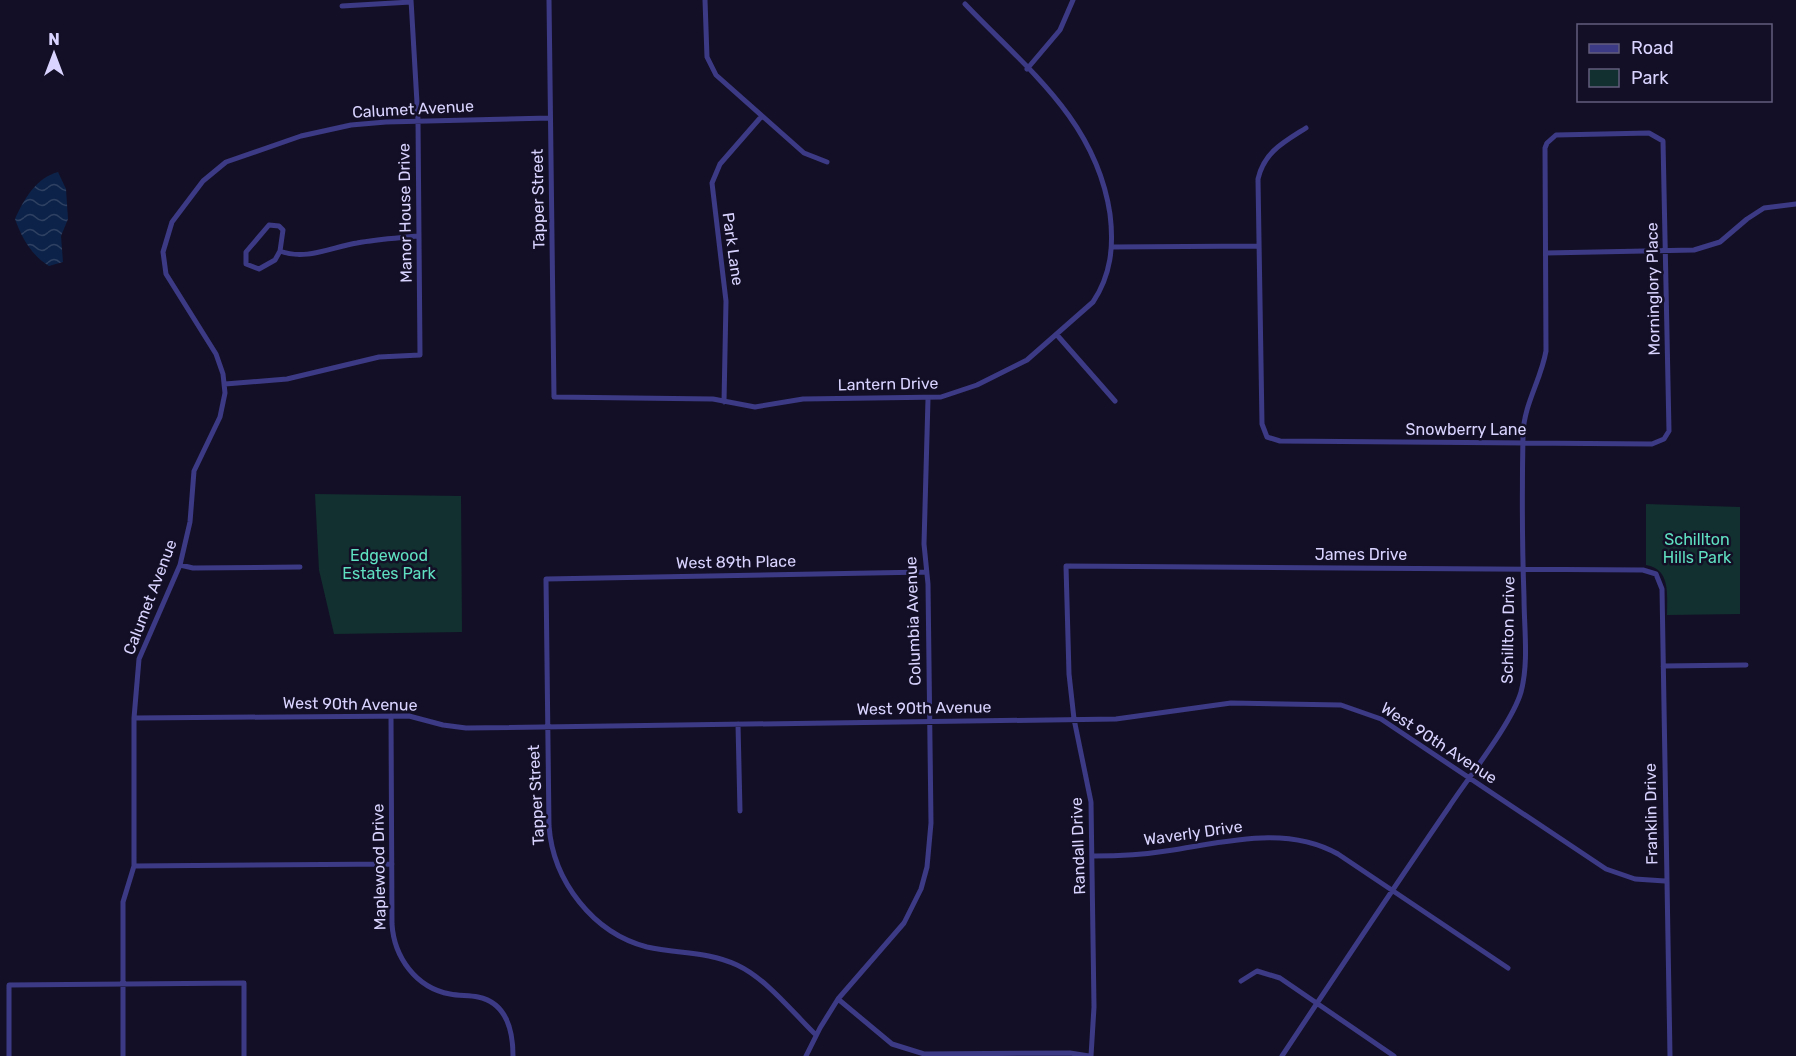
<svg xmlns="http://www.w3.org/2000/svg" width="1796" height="1056" font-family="Rubik,sans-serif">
<defs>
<pattern id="water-waves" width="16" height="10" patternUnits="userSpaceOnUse" patternTransform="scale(1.5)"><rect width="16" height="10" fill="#0c2248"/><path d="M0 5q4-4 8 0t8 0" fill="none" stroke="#2f4163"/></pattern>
</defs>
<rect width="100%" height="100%" fill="#130f26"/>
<path fill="#12302f" d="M315,494L461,496L462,632L334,634L319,570Z
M1646,504L1740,507V614L1667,615C1667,595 1671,569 1646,565Z"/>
<path fill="url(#water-waves)" d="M58,172L66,189L68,219L61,236L63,262L49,266C31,255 22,238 15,219C24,199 36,178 58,172Z"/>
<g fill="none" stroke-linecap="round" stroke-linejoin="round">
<path stroke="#3d3a85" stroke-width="5" d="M549,0L554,397L713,399L755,407L803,399L941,397L977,385L1027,360L1093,302C1111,275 1114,246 1110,214C1096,120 1026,68 965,4
M705,0L707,57L716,75L804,153L827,162
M342,6L411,2
M1027,69L1060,30L1073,0
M1112,247L1259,246
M280,251L283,230L279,226L269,225L246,252V264L259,269L275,260L280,251C306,261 331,247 357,243C377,239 398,238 418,236
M1546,253L1694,250L1720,242L1747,219L1764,208L1796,204
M1057,335L1115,401
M225,384L287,379L379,357L420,355L418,120L411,0
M724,402L726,301L712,183L720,164L761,117
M180,565L193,568L300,567
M1663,666L1746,665
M391,716L392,924C394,957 416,988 450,994C459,996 469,995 478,997C507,1003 513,1031 513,1056
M134,718L409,716L443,725L466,728L1116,719L1231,703L1341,705L1381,719L1606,869L1635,879L1665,881
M738,724L740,811
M1093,856C1117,856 1142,855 1166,851C1222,843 1285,824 1338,854L1508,968
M134,866L392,864
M1241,981L1257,971L1280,978L1394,1056
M838,999L892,1044L924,1054L1070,1053L1089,1056
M816,1035C792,1012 767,979 737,965C707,951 678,954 647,947C593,933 553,881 549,826L546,579L926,572
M9,1056V985L244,983V1056
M123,1056V902L134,866V718L139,659L180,565L190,522L194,471L220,417L225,393L223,374L216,354L166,274L163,252L172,222L203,181L226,162L301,136L351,125L386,122L550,118
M806,1056L820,1028L838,999L904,923L921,889L927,867L931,823L928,584L924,544L928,399
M1091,1056L1094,1007L1091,802L1074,719L1069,674L1066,566L1643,570L1656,574L1662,589L1670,1056
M1282,1056C1337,973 1392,890 1449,807C1468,778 1512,723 1521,692C1529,662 1524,628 1524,597C1522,543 1522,488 1523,434C1524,404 1541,380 1546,351L1545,148L1547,143L1556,135L1649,133L1663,141L1669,431L1664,439L1652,444L1280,441L1267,437L1262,424L1258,179C1264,152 1284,142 1306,128"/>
</g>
<g text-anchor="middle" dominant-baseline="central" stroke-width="5" stroke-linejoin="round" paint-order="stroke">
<g font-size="16" fill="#d9d4ff" stroke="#130f26">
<text transform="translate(413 109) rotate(-3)">Calumet Avenue</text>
<text transform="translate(538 199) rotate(-91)">Tapper Street</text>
<text transform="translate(405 213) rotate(-91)">Manor House Drive</text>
<text transform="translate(733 249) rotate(82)">Park Lane</text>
<text transform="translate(1653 289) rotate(-91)">Morninglory Place</text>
<text transform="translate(888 384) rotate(-1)">Lantern Drive</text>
<text x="1466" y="429">Snowberry Lane</text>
<text x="1361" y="554">James Drive</text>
<text transform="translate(736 562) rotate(-1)">West 89th Place</text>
<text transform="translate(150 597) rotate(-69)">Calumet Avenue</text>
<text transform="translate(913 621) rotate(-92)">Columbia Avenue</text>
<text transform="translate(1508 630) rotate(-89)">Schillton Drive</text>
<text transform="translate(350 704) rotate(1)">West 90th Avenue</text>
<text transform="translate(924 708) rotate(-1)">West 90th Avenue</text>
<text transform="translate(1439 743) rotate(33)">West 90th Avenue</text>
<text transform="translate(536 795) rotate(-93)">Tapper Street</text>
<text transform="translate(1651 814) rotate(-91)">Franklin Drive</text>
<text transform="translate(1193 833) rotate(-8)">Waverly Drive</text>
<text transform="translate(1078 846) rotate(-92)">Randall Drive</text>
<text transform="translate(379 867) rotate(-91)">Maplewood Drive</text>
</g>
<g font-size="16" fill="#5fe0c0" stroke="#130f26">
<text x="1697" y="539">Schillton<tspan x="1697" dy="18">Hills Park</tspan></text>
<text x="389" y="555">Edgewood<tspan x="389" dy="18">Estates Park</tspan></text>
</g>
</g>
<rect x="1577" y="24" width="195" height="78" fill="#130f26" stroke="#625e7d" stroke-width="1.5"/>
<rect x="1589" y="44" width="30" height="9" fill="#3d3a85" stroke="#625e7d" stroke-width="1.5"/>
<text x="1631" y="54" font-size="18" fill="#d9d4ff">Road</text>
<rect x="1589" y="69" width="30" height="18" fill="#12302f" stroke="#625e7d" stroke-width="1.5"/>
<text x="1631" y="84" font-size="18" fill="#d9d4ff">Park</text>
<g transform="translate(54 54)" stroke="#130f26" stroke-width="4.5" paint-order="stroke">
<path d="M0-4.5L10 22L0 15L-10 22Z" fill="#d9d4ff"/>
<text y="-9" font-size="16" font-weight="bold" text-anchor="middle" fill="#d9d4ff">N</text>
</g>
</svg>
